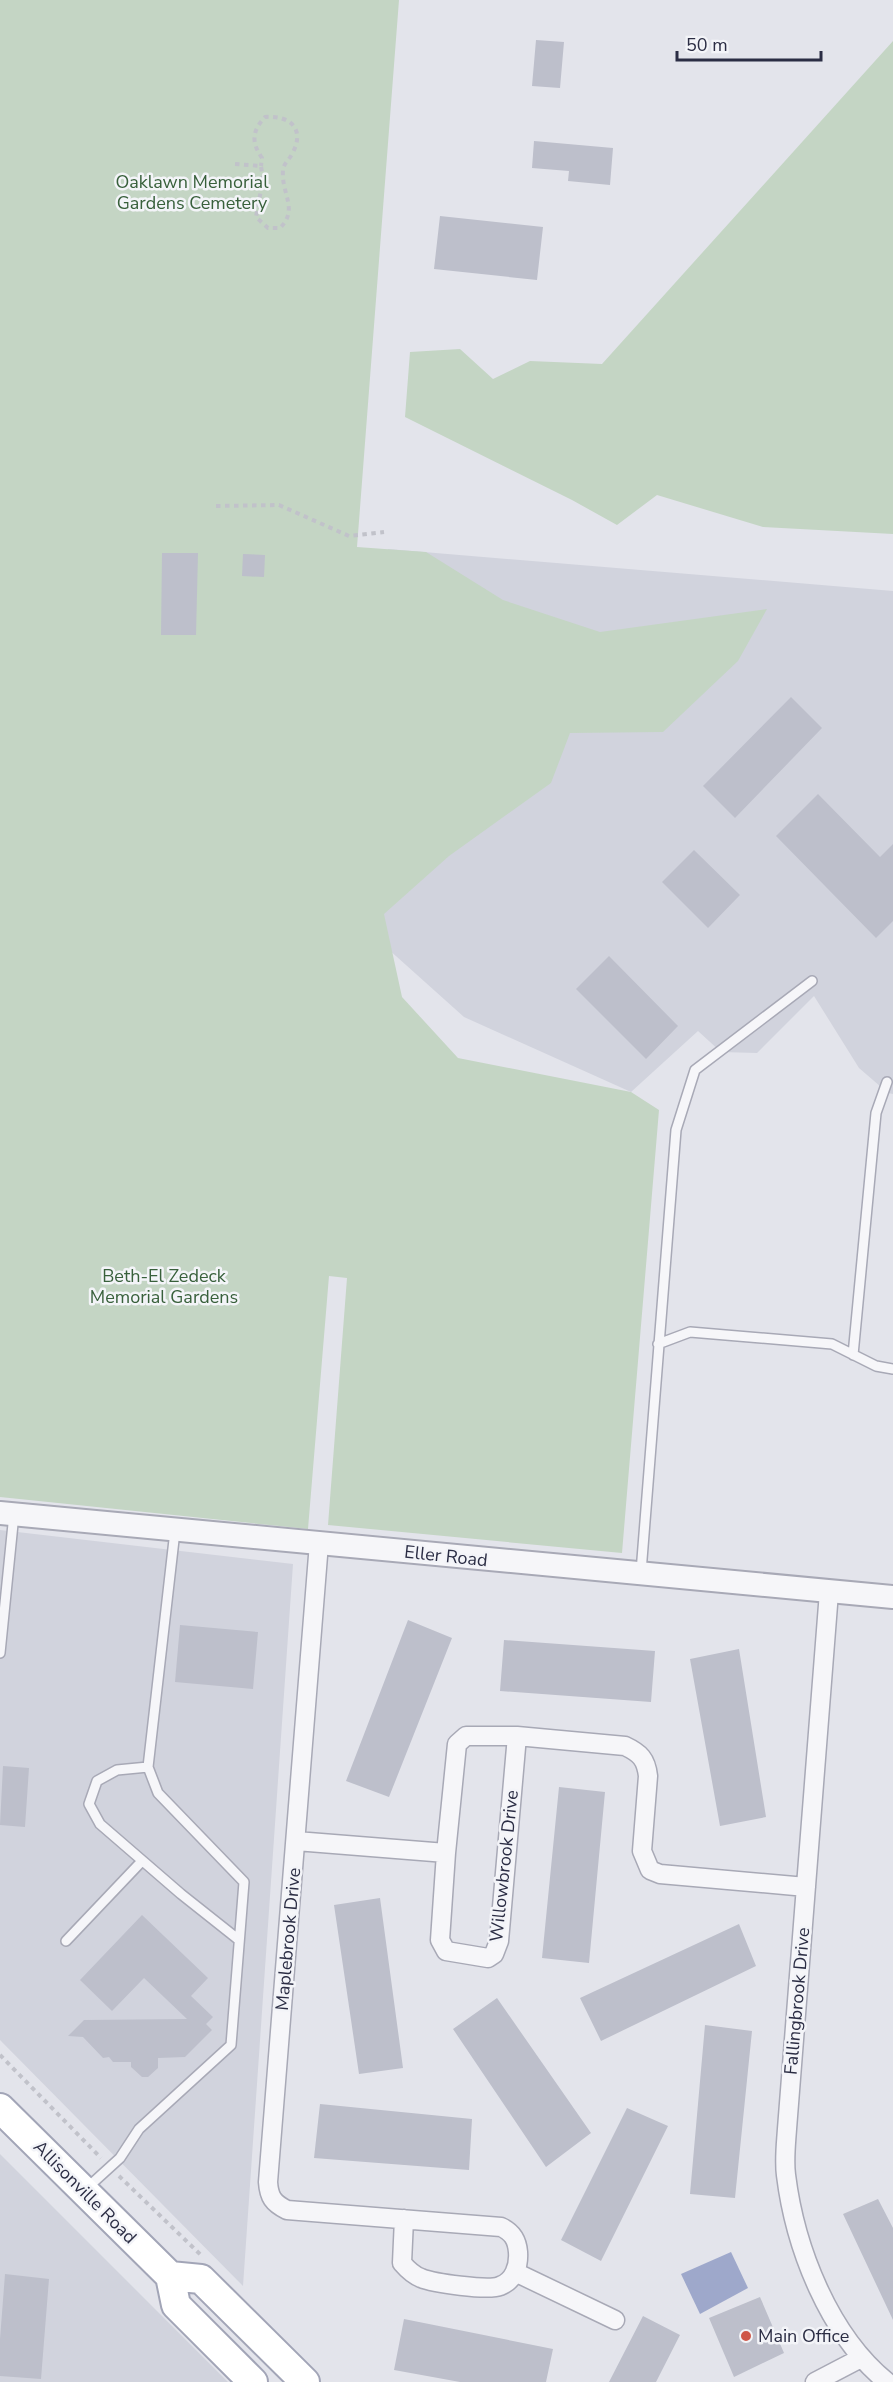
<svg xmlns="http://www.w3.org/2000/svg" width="893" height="2382" font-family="'Nunito Sans',sans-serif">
<rect width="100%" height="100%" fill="#e3e4eb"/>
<path fill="#d1d3dd" d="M388,549L893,591V1094L888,1093L859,1068L814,996L757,1053L721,1052L698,1031L631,1092L464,1017L358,922Z
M0,1530L293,1564L243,2286L0,2040Z
M0,2154L228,2382H0Z"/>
<path fill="#c4d5c4" d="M0,0H399L357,547L426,552L503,600L600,632L767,609L738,661L663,732L570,733L551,783L449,856L384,914L402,997L458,1058L631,1092L659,1110L622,1553L328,1525L347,1278L329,1276L308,1529L0,1497Z
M893,41V534L763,527L657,495L617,525L572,500L405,417L410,352L460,349L493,379L530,361L602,364Z"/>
<path fill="#9ea8cb" d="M731,2252L748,2288L700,2314L681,2274Z"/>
<path fill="#bdbfcb" d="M536,40L564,42L560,88L532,86Z
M534,141L613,148L610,185L568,181L569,171L532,168Z
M440,216L543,227L537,280L434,269Z
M162,553H198L196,635H161Z
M243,554L265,555L264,577L242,576Z
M791,697L822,728L735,818L703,786Z
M818,794L880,857L893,844V921L876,938L776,836Z
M694,850L740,895L708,928L662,882Z
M609,956L678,1026L646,1059L576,989Z
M408,1620L452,1638L389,1797L346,1781Z
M180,1625L258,1632L253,1689L175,1682Z
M504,1640L655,1651L651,1702L500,1691Z
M739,1649L766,1817L720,1826L690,1659Z
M3,1766L29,1768L25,1827L0,1825Z
M559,1787L605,1792L589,1963L542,1958Z
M380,1898L403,2068L359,2074L334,1905Z
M142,1915L208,1978L191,1996L213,2017L206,2024L212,2030L185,2057L158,2058V2068L148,2077H142L131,2067V2062H113L109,2057L103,2058L83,2037L68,2036L84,2020L187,2019L144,1978L112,2011L80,1980Z
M739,1924L756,1966L601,2041L580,1998Z
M497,1998L591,2133L546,2167L453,2029Z
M705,2025L752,2031L735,2198L690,2194Z
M320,2104L472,2119L469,2170L314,2158Z
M627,2108L668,2126L601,2261L561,2240Z
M878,2199L893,2228V2320L843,2214Z
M5,2274L49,2279L41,2379L0,2376V2339Z
M760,2297L784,2353L734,2377L709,2318Z
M643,2316L680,2335L656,2382H609Z
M404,2319L553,2349L546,2382H460L394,2370Z"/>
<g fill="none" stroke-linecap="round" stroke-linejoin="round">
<g stroke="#a8a9b6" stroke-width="12">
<path id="service" d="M658,1344L690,1332L832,1344L876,1366L893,1369
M853,1355L876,1113L887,1082
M641,1572L676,1130L695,1070L812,981
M0,1653L14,1514
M148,1767L117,1770L97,1781L89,1804L100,1824L181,1894L239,1940
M66,1941L142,1861
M87,2188L120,2158L139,2129L231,2045L244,1882L158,1793L148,1767L175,1531"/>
</g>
<g stroke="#a8a9b6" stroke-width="21">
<path id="minor" d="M319,1543L268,2182C269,2197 273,2203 287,2210L501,2227C512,2232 517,2239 518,2252C519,2266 514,2281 500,2286C488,2291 433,2283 421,2278C413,2275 408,2270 402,2263L404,2219
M829,1592L787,2129C786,2144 784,2160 786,2175C795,2248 829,2335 887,2382
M517,1736L499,1941L494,1954L488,1958L446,1951L440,1940L446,1853L457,1744L466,1736H517L625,1746C640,1753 646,1759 648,1776L642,1851L650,1870L660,1874L806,1887
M296,1841L446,1853
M515,2272L615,2320
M815,2382L861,2358"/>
</g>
<g stroke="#a8a9b6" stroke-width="26">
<path id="tertiary" d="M0,1513L893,1597"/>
</g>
<g stroke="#a2a5b7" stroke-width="32">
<path id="primary" d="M0,2108L170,2276L176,2305L253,2382
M170,2276L201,2279L305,2382"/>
</g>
<path stroke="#c1c2ca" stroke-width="4" stroke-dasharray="4.5 4.5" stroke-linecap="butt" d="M235,164L261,166L263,179L256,217L268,228H280C299,209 281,194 283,170C284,163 289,160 292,154C306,129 290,115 265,117C252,131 251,142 262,158L261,166
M216,506L279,505L349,536L384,532
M0,2055L101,2158
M119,2176L202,2256"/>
<use href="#service" stroke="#f6f6f9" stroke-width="9"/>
<use href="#minor" stroke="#f6f6f9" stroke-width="18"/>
<use href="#tertiary" stroke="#f6f6f9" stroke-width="22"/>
<use href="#primary" stroke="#fff" stroke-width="28"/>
</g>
<circle fill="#cf5749" stroke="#f3f4f8" stroke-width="2" cx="746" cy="2336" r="6"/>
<g text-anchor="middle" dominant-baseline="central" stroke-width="5" stroke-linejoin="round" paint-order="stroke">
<g font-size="18" fill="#38603b" stroke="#f3f4f8">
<text x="192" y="182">Oaklawn Memorial<tspan x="192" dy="21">Gardens Cemetery</tspan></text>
<text x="164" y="1276">Beth-El Zedeck<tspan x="164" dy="21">Memorial Gardens</tspan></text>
</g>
<g font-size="18" fill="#2b2d44" stroke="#f3f4f8">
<text transform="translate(446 1556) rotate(6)">Eller Road</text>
<text transform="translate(504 1866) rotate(-84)">Willowbrook Drive</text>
<text transform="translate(288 1939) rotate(-85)">Maplebrook Drive</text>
<text transform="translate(797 2001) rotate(-85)">Fallingbrook Drive</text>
<text transform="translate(85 2192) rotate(45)">Allisonville Road</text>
</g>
<g font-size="18" fill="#2b2d44" stroke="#f3f4f8" text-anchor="start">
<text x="758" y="2336">Main Office</text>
</g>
</g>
<path d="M677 51v9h144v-9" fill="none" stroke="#2b2d44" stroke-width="3"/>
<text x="686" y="51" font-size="18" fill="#2b2d44" stroke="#f3f4f8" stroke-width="4.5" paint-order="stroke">50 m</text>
</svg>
